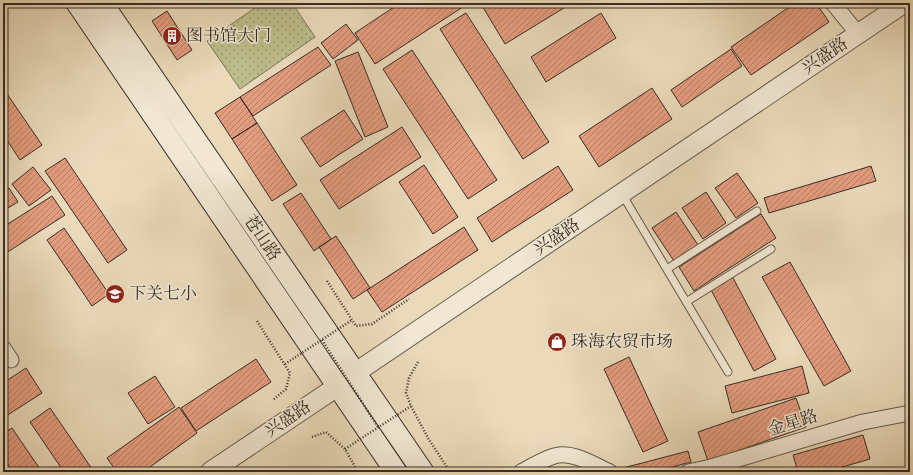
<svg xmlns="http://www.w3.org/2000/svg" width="913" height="475" font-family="'IM FELL DW Pica','Noto Serif SC',serif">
<defs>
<pattern id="grass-dots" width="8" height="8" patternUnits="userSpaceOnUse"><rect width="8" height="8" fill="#bdbd8b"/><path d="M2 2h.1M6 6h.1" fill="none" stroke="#9b9a71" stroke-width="1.8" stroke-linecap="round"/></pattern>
<pattern id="building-hatch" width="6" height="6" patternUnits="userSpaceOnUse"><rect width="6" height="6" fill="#e49c7e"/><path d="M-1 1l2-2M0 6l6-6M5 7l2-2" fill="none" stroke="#ba7f67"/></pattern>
</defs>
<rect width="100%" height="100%" fill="#eadaba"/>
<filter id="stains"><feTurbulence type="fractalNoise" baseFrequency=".005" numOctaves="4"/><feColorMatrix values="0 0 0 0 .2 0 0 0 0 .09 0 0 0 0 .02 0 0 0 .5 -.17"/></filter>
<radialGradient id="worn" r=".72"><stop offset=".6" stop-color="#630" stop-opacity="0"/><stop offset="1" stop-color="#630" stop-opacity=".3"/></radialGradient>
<path fill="url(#grass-dots)" stroke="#7a7458" d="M262,3H292L315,37L240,89L207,41Z"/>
<path fill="url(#building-hatch)" stroke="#382c26" d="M400,3H469L375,64L355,33Z
M483,3H572L505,44L481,4Z
M795,3H816L829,22L751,75L731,47Z
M167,11L192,50L177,60L152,21Z
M466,13L549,142L523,159L440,29Z
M601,13L616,38L546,82L531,57Z
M346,24L358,40L333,59L321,43Z
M318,47L331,65L253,116L240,97Z
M731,49L742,66L682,107L671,90Z
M412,50L497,180L468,199L383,69Z
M358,52L388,127L365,137L335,61Z
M3,88L42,145L20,160L3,134Z
M652,88L672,119L599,167L579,136Z
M240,97L257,123L232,139L215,113Z
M344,110L363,139L320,167L301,138Z
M257,123L297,185L272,201L232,139Z
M402,127L421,157L339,209L320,180Z
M65,158L127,250L108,263L45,171Z
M424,165L458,217L433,234L399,182Z
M558,166L573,190L492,242L477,218Z
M871,166L876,181L769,213L764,198Z
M33,167L51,190L29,206L12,184Z
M737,173L758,203L736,218L715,188Z
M9,188L18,202L3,211V192Z
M706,192L726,223L703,239L682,208Z
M301,193L331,239L314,251L283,204Z
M52,196L65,215L3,255V227Z
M676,212L698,245L674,261L652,228Z
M761,214L776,238L694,291L679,267Z
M464,227L478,250L382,312L367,290Z
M64,228L109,294L92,306L47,240Z
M336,236L370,288L353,299L319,247Z
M790,262L851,371L824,386L762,277Z
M732,276L776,359L754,371L710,288Z
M629,357L668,441L643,452L604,369Z
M256,359L271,382L196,431L181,408Z
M802,366L809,393L732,413L725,386Z
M26,368L42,393L3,418V383Z
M155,376L175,407L148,424L128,393Z
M796,398L806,427L708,461L698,432Z
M179,407L197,433L143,472H117L107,458Z
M50,408L92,469L88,472H64L30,422Z
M12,428L42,472H13L3,457V434Z
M863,435L870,459L825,472H798L793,455Z
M688,451L691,462L653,472H624L623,468Z"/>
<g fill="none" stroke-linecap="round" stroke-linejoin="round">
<g stroke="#64584b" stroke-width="9">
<path id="service" d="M622,194L728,372
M667,269L757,211
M686,302L771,249"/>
</g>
<g stroke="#64584b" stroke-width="17">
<path id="minor" d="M833,3L858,34
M3,348L11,360
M521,472C531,467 548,456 559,455C576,453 594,465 610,472
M688,472L711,467L863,422L910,413"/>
</g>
<g stroke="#64584b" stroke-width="21">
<path id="tertiary" d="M355,373L904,3
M210,472L338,386"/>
</g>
<g stroke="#382c26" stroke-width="23">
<path id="secondary" d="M77,3L396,472
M102,3L423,472"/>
</g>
<path stroke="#382c26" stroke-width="2.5" stroke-dasharray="1 2" stroke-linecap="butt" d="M327,281L356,326L372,324L409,299
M257,321L290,373L286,389L273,400
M418,362L409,378L406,393L411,406L428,438L450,472
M312,437L326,432L345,449L358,472"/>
<use href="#service" stroke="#f1e7d2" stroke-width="7"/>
<use href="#minor" stroke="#f1e7d2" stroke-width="15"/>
<use href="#tertiary" stroke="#f1e7d2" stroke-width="19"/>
<use href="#secondary" stroke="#f1e7d2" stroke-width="21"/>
<path stroke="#382c26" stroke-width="2.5" stroke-dasharray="1 2" stroke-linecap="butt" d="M322,340L378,427
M285,364L352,320
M345,449L411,406"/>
</g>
<defs>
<g id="building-disc" transform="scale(1)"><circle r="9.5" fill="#8f2418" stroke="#f1e7d2"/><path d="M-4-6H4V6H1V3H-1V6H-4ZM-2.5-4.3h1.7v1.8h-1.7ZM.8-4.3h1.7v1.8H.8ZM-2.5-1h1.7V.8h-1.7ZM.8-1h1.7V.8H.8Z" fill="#fff"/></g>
<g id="school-disc" transform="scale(1)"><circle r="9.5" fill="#8f2418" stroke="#f1e7d2"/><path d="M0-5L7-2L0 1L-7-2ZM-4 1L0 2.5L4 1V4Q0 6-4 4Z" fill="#fff"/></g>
<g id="shop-disc" transform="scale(1)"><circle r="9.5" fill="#8f2418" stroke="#f1e7d2"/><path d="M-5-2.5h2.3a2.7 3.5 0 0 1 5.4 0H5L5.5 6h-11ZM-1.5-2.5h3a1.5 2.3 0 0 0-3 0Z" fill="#fff"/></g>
</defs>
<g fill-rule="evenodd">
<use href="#building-disc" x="172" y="36"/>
<use href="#school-disc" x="115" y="294"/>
<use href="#shop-disc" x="557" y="342"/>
</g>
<g text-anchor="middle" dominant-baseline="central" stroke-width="3" stroke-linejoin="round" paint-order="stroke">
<g font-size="17" fill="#382c26" stroke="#f1e7d2" text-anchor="start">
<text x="186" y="36">图书馆大门</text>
<text x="129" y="294">下关七小</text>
<text x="571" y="342">珠海农贸市场</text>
</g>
<g font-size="17" fill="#382c26" stroke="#f1e7d2">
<text transform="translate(825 56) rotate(-34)">兴盛路</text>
<text transform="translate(557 237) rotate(-34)">兴盛路</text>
<text transform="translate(262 238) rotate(56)">苍山路</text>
<text transform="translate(288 419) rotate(-34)">兴盛路</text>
<text transform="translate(793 423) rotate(-17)">金星路</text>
</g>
</g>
<rect width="913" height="475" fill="none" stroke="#eadaba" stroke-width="16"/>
<rect x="4" y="4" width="905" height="467" fill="none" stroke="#382c26" stroke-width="2"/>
<rect x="8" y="8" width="897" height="459" fill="none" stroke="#382c26"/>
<rect width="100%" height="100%" filter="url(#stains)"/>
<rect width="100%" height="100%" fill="url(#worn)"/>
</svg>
